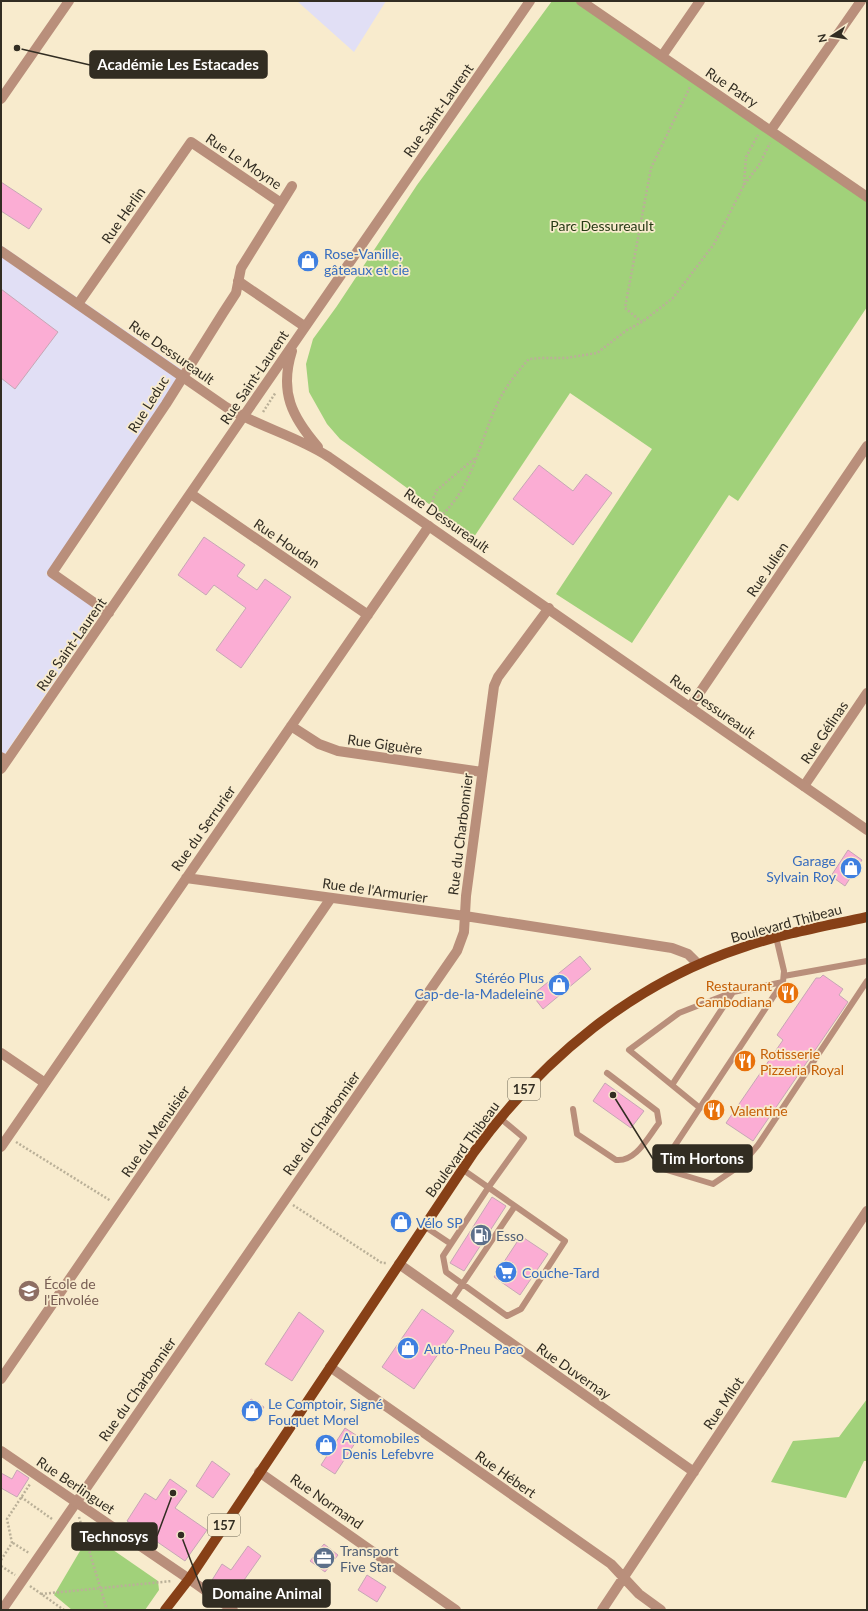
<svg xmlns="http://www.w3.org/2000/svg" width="868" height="1611" font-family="Lato,sans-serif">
<rect width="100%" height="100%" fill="#f8ebcd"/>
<path fill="#e1dff5" d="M297,1H386L354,52Z
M1,245L184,371L46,574L101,612L1,760Z"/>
<path fill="#a1d17a" d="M552,1H581L867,198V307L738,501L729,495L632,643L556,594L652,449L570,393L474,537L340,439L327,424L309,392L306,364L313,339L337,306L417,185Z
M867,1399V1461H864L846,1498L771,1482L793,1441L839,1437Z
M90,1534L158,1581L159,1590L145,1610H72L54,1595Z"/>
<path fill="#fbadd4" stroke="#c6a7b5" d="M1,182L42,209L29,229L1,211Z
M1,289L58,332L15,389L1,378Z
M539,465L573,491L586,474L612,493L573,545L513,499Z
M204,537L245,565L237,576L257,590L265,579L291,597L241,668L216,650L246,608L214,585L206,595L178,575Z
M848,850L862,860L845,886L831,876Z
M580,956L591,969L543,1009L532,995Z
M823,975L843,989L839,995L848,1002L753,1141L726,1123L783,1040L777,1035L816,978H820Z
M605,1083L644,1111L631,1128L593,1101Z
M492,1197L506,1206L464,1271L450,1263Z
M521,1236L548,1254L520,1295L494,1277Z
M422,1309L454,1331L414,1389L382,1367Z
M299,1312L324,1331L292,1381L265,1364Z
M251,1399L264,1407L254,1422L241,1414Z
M345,1428L359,1437L335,1474L321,1465Z
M212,1461L230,1474L213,1498L196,1486Z
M17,1470L29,1478L17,1497L1,1488V1473L12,1479Z
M170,1479L187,1491L175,1508L207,1530L185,1561L127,1521L145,1493L156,1500Z
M324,1544L338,1555L325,1572L310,1561Z
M248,1546L261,1556L230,1600L209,1585L222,1564L231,1570Z
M367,1575L386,1587L377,1602L358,1590Z"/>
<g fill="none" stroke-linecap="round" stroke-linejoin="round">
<path stroke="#bab098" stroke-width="2.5" stroke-dasharray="2 2" stroke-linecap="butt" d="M744,185L746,157L758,135
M642,322L625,308L651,168L690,87
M263,412L276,392
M431,514L433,499L437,490L475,458
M437,519C475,489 480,433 503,393C510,381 519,370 529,359L541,358H566L597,353L627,330L642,322L673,298L714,244L744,185L759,165L770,143
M16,1142L111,1201
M293,1205L382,1263H387
M21,1497L52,1519
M79,1517L107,1610
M13,1543L29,1553
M1,1560L12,1543L7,1519L30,1484
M1,1566L15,1575
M30,1586L64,1610
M41,1594L172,1581"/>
<path stroke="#b98f7b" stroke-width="6" d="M1,755L9,759
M776,937L784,971L783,982L660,1168L713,1184L741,1165L758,1145L867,981
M784,976L867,961
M672,1085L733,992L783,982
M700,1108L629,1050L679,1013L733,992
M573,1109L577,1134L616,1160C636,1162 648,1137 659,1123L657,1111L607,1073
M500,1118L524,1138L488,1188L443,1256L446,1272L507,1316L521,1309L565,1241L515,1206
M424,1226L451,1244
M451,1301L515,1206L462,1169"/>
<path stroke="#b98f7b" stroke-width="10" d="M581,1L867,197
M662,56L700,1
M1,99L69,1
M771,130L861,1
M238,281L304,326
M78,304L191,142L281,203
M191,494L368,615
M109,613L52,573L166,404L223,313L236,293L241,268L292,186
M690,707L867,446
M291,726L319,744L338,751L482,772
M1,769L243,417
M804,786L867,693
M186,878L465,916L672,948L688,954L698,964
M1,1053L45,1083
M1,1147L429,526
M399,1264L694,1472
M330,1367L611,1564L639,1594L661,1610
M1,1379L331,898
M259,1472L456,1610
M189,1579L233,1610
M2,1610L457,951L464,932L466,896L494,686L498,677L549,608
M602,1610L867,1211"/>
<path stroke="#b98f7b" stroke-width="10" d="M1,251L226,407C259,427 297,436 329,457L867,830
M292,351C279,392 292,417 318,447
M243,417L530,1
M1,1451L189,1579"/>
<path stroke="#874017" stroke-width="10" d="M165,1610L189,1579L474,1152C542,1059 633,983 744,947C784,933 826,926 867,917"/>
</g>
<defs>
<g id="shop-disc" transform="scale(1.15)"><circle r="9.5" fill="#3f7fe0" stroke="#f8ebcd"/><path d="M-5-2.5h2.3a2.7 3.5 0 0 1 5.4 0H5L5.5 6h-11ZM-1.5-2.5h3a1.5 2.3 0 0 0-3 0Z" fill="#fff"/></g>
<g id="restaurant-disc" transform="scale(1.15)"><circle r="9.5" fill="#e8710a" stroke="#f8ebcd"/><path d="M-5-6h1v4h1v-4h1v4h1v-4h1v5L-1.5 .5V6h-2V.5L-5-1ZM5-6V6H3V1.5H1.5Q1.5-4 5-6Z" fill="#fff"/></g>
<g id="fuel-disc" transform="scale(1.15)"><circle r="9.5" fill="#5c6f8a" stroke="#f8ebcd"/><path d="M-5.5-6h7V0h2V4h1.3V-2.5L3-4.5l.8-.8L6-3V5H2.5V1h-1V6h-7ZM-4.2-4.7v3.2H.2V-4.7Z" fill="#fff"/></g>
<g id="supermarket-disc" transform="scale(1.15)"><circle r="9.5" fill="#3f7fe0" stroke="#f8ebcd"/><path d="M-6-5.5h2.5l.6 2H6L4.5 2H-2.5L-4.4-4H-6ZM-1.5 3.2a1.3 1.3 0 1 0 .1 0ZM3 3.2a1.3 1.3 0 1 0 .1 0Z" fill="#fff"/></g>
<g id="school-disc" transform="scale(1.15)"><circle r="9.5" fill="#8d6e63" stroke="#f8ebcd"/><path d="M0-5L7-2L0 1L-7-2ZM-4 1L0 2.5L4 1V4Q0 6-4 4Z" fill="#fff"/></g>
<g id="office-disc" transform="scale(1.15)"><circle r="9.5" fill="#5c6f8a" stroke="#f8ebcd"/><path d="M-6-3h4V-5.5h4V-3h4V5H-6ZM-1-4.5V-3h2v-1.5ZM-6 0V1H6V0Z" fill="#fff"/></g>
</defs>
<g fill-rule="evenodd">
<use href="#shop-disc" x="308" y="261"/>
<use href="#shop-disc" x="851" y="868"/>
<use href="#shop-disc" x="559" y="985"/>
<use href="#restaurant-disc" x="788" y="993"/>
<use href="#restaurant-disc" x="745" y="1061"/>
<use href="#restaurant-disc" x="714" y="1110"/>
<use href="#shop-disc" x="401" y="1222"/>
<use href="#fuel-disc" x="481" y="1235"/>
<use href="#supermarket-disc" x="506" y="1272"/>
<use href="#school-disc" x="29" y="1291"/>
<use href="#shop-disc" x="408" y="1348"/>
<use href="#shop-disc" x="252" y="1411"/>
<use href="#shop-disc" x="326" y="1445"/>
<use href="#office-disc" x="324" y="1558"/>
</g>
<g text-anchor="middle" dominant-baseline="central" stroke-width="3.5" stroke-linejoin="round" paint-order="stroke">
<g fill="#f8ebcd" stroke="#6d6655" stroke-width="1">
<rect x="508" y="1078" width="32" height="22" rx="3"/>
<rect x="208" y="1514" width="32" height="22" rx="3"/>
</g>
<g font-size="13" font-weight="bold" fill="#322d22">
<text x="524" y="1089">157</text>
<text x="224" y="1525">157</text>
</g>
<g font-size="14" fill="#322d22" stroke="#f8ebcd">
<text transform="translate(732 87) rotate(34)">Rue Patry</text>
<text transform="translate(438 110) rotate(-55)">Rue Saint-Laurent</text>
<text transform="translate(244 161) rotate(34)">Rue Le Moyne</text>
<text transform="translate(123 215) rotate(-55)">Rue Herlin</text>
<text transform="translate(172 352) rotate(35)">Rue Dessureault</text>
<text transform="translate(254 377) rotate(-56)">Rue Saint-Laurent</text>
<text transform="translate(148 404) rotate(-58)">Rue Leduc</text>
<text transform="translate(447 520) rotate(35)">Rue Dessureault</text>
<text transform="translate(287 543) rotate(34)">Rue Houdan</text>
<text transform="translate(767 569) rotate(-56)">Rue Julien</text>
<text transform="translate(71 644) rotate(-55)">Rue Saint-Laurent</text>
<text transform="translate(713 706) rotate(35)">Rue Dessureault</text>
<text transform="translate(824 732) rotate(-56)">Rue Gélinas</text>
<text transform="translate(385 744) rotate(8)">Rue Giguère</text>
<text transform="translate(203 828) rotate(-55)">Rue du Serrurier</text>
<text transform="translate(460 834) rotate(-83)">Rue du Charbonnier</text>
<text transform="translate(375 890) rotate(8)">Rue de l'Armurier</text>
<text transform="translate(786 923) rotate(-15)">Boulevard Thibeau</text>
<text transform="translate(321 1123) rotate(-55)">Rue du Charbonnier</text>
<text transform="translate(155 1131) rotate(-55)">Rue du Menuisier</text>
<text transform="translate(462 1149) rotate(-54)">Boulevard Thibeau</text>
<text transform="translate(574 1371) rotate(35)">Rue Duvernay</text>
<text transform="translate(137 1389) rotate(-55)">Rue du Charbonnier</text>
<text transform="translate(723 1403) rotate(-56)">Rue Milot</text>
<text transform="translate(506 1474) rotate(35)">Rue Hébert</text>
<text transform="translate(76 1485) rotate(34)">Rue Berlinguet</text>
<text transform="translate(327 1501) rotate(35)">Rue Normand</text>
</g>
<g font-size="14" fill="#263a15" stroke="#f8ebcd">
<text x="602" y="225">Parc Dessureault</text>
</g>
<g font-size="14" fill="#366cbe" stroke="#f8ebcd" text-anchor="start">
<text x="324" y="253">Rose-Vanille,<tspan x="324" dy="16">gâteaux et cie</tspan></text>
<text x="836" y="860" text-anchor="end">Garage<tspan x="836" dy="16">Sylvain Roy</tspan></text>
<text x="544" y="977" text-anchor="end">Stéréo Plus<tspan x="544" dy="16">Cap-de-la-Madeleine</tspan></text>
<text x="416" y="1222">Vélo SP</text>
<text x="522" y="1272">Couche-Tard</text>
<text x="424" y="1348">Auto-Pneu Paco</text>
<text x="268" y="1403">Le Comptoir, Signé<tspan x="268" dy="16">Fouquet Morel</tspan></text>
<text x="342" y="1437">Automobiles<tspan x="342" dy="16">Denis Lefebvre</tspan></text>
</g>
<g font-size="14" fill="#c56008" stroke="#f8ebcd" text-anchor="start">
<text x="772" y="985" text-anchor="end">Restaurant<tspan x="772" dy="16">Cambodiana</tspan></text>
<text x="760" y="1053">Rotisserie<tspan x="760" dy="16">Pizzeria Royal</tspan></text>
<text x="730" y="1110">Valentine</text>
</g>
<g font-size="14" fill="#4e5e75" stroke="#f8ebcd" text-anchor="start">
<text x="496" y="1235">Esso</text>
<text x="340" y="1550">Transport<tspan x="340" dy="16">Five Star</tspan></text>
</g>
<g font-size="14" fill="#785e54" stroke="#f8ebcd" text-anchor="start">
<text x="44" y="1283">École de<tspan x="44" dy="16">l'Envolée</tspan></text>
</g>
</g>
<path fill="none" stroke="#322d22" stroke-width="1.5" d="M17 48L90 65M613 1095L653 1159M173 1493L157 1536M181 1535L203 1593"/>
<g fill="#322d22" stroke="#f8ebcd" stroke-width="1.5">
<circle cx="17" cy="48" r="4"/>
<circle cx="613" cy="1095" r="4"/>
<circle cx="173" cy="1493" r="4"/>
<circle cx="181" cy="1535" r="4"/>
</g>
<g fill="#322d22" stroke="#322d22" stroke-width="1.5">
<rect x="90" y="51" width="177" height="27" rx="4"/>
<rect x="653" y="1145" width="99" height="27" rx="4"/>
<rect x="72" y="1523" width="85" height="27" rx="4"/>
<rect x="203" y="1580" width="127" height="27" rx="4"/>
</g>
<g font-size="15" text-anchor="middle" font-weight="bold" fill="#fff">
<text x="178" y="70">Académie Les Estacades</text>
<text x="702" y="1164">Tim Hortons</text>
<text x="114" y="1542">Technosys</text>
<text x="267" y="1599">Domaine Animal</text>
</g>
<rect width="868" height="1611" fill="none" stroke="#322d22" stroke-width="4"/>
<g transform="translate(832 36) rotate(258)" stroke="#f8ebcd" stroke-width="3" paint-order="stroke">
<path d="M0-3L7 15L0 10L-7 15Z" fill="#322d22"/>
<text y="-6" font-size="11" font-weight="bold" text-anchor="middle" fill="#322d22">N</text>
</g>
</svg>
